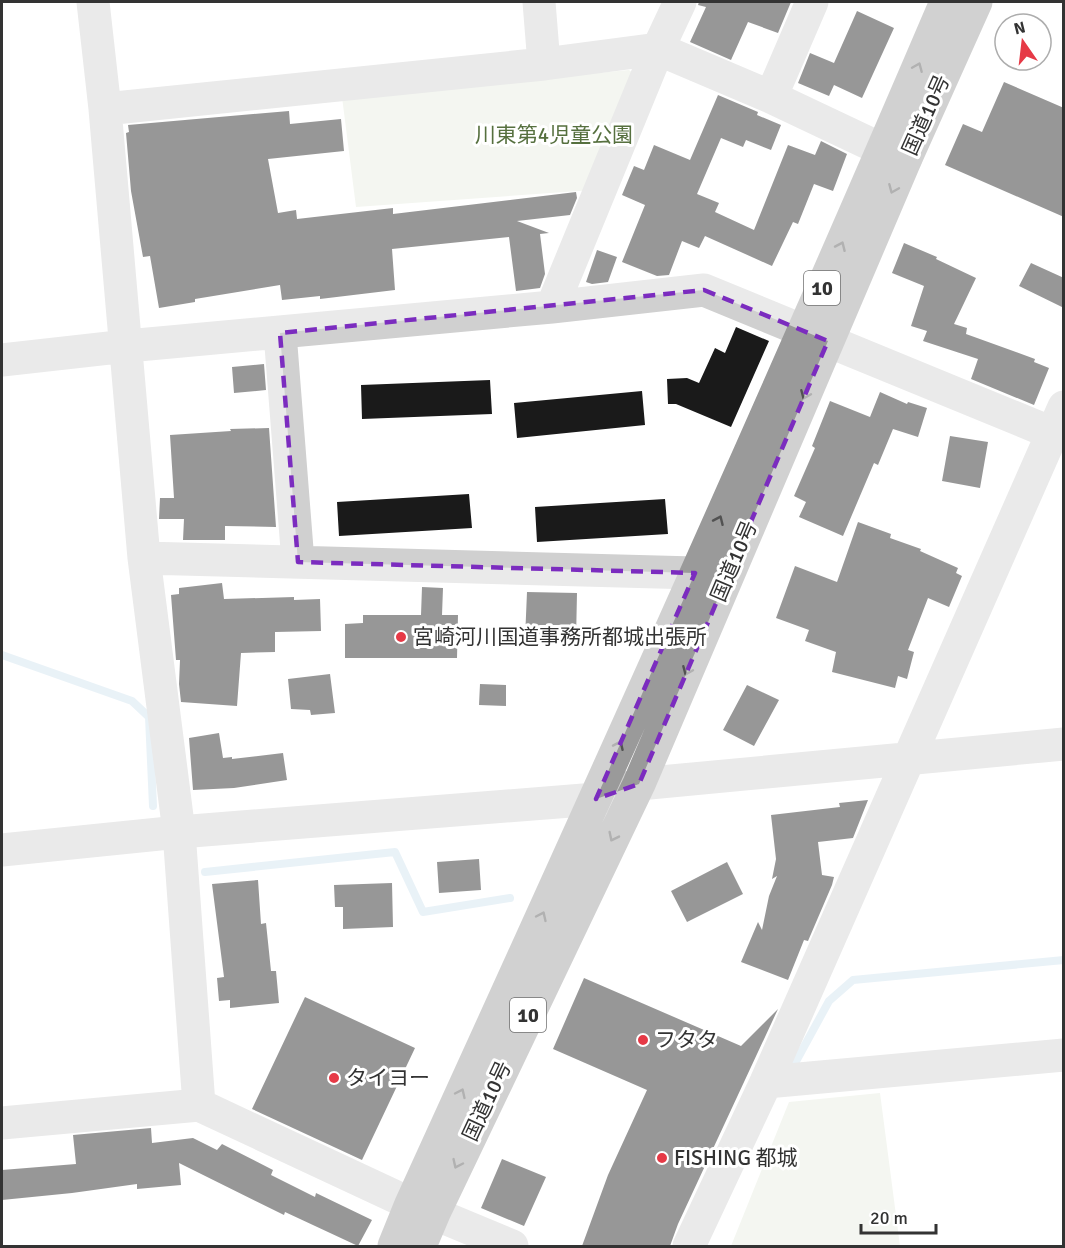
<svg xmlns="http://www.w3.org/2000/svg" width="1065" height="1248" font-family="Signika,'Noto Sans JP',sans-serif">
<rect width="100%" height="100%" fill="#fff"/>
<path fill="#e6ecdf" d="M629,70L641,79L593,190L356,207L342,97Z
M880,1093L900,1246H731L789,1102Z"/>
<g fill="none" stroke-linecap="round" stroke-linejoin="round">
<path stroke="#cfe2ee" stroke-width="8" d="M2,655L132,701L149,717L153,806
M205,872L395,852L423,912L510,898
M794,1065L829,1001L853,980L1064,960"/>
</g>
<path fill="#1a1a1a" d="M699,2H791L778,33L748,22L731,60L690,42L706,7L698,5Z
M857,11L894,28L862,98L834,85L829,96L798,83L810,53L834,63Z
M1004,82L1064,108V217L945,165L963,124L982,132Z
M718,95L758,112L757,115L781,125L771,150L746,140L743,147L721,138L697,194L719,203L715,212L754,230L788,145L815,155L821,141L847,154L833,191L814,184L798,224L793,222L772,266L705,236L699,248L682,241L669,275L657,276L622,262L645,205L622,195L634,166L644,170L654,145L690,160Z
M289,111L290,124L341,119L344,151L268,159L278,213L296,210L297,219L393,208V214L576,192L577,198L570,215L517,221L549,233L540,234L545,274L540,288L516,291L509,237L392,249L395,290L320,299V296L282,300L280,285L195,299V302L159,308L150,256L143,257L131,191L126,133L129,132L128,125Z
M904,243L937,257L936,259L976,278L954,324L967,328L966,334L1035,359L1034,362L1049,368L1034,405L971,379L978,359L923,341L927,331L911,326L924,286L892,273Z
M597,250L617,257L608,282L592,284L586,282Z
M1031,263L1064,278V308L1019,286Z
M736,327L769,341L731,427L676,404H668L667,379L687,378L699,383L715,348L725,353Z
M264,364L266,390L234,393L232,367Z
M490,380L492,414L362,419L361,385Z
M642,391L645,425L517,438L514,403Z
M880,392L907,404L908,402L927,408L918,437L893,429L878,465L874,463L843,536L799,517L806,502L794,496L815,448L812,446L830,401L870,417Z
M269,428L276,527L225,526V540H183L184,519H159L160,498H174L170,435L231,431L230,429Z
M950,436L988,442L980,488L942,481Z
M469,494L472,528L339,536L337,502Z
M665,499L668,534L537,542L535,507Z
M858,522L891,534L890,538L921,549L920,551L958,568L956,573L962,576L949,607L928,598L908,650L914,652L907,679L898,676L895,688L832,672L836,652L805,641L809,630L776,618L795,566L837,582Z
M222,583L224,599L294,597V600L320,599L321,631L275,632V652L241,653L237,706L181,702L179,684L180,660H176L171,595L179,594V588Z
M422,587L443,588L442,615H458L457,658H345V624L363,623V615H421Z
M527,592L577,593L576,640L525,639Z
M330,674L335,713L311,715L310,710L291,709L288,679Z
M480,684L506,685V706L479,705Z
M747,685L779,700L754,746L723,730Z
M219,733L223,758L232,757V759L283,753L287,780L234,788L193,790L189,738Z
M868,800L853,838L818,842L822,875L834,877L832,885L808,941L804,940L788,980L741,962L758,922L762,930L769,896L777,876L772,879L776,859L771,815L840,807L839,803Z
M479,859L481,890L439,893L437,862Z
M727,862L743,894L687,922L671,891Z
M258,880L261,924L266,923L271,971H276L279,1003L230,1008V1000L219,1001L217,978L224,977L212,884Z
M392,883L393,927L343,929V907H335L334,885Z
M584,978L741,1046L778,1009L678,1224L670,1246H582L608,1175L647,1090L553,1049Z
M305,997L415,1048L362,1160L252,1109Z
M151,1128L152,1143L193,1138L217,1150L222,1144L273,1170L271,1175L315,1197L316,1193L372,1220L358,1246L285,1212L284,1215L179,1163L181,1185L137,1189V1184L72,1193L2,1200V1170L76,1164L73,1135Z
M502,1159L546,1177L524,1226L481,1208Z"/>
<g fill="none" stroke-linecap="round" stroke-linejoin="round">
<path stroke="#d0d0d0" stroke-width="33" d="M93,2L105,109L144,558L179,832L199,1105
M539,2L544,64
M771,97L812,2
M105,109L544,64L658,49L771,97L883,150L906,158
M552,307L658,49L680,2
M280,333L298,562
M2,360L127,346L552,307L704,290L1052,433L1064,432
M144,558L695,573
M2,850L179,832L596,799L639,784L1064,744
M766,1082L1064,1055
M2,1123L199,1105L411,1204L512,1246
M689,1246L766,1082L1064,407"/>
<path stroke="#9a9a9a" stroke-width="33" d="M394,1246L411,1204C593,805 774,405 946,2
M420,1246L434,1213L639,784L906,158L976,2"/>
</g>
<defs><path id="oneway-chevron" d="M-2-3.5L2.5 0L-2 3.5" fill="none" stroke-width="1.6" stroke-linecap="round" stroke-linejoin="round" transform="scale(1.5)"/></defs>
<g stroke="#525252">
<use href="#oneway-chevron" transform="translate(918 67) rotate(-67)"/>
<use href="#oneway-chevron" transform="translate(893 189) rotate(113)"/>
<use href="#oneway-chevron" transform="translate(841 246) rotate(-66)"/>
<use href="#oneway-chevron" transform="translate(805 395) rotate(113)"/>
<use href="#oneway-chevron" transform="translate(719 520) rotate(-66)"/>
<use href="#oneway-chevron" transform="translate(687 671) rotate(113)"/>
<use href="#oneway-chevron" transform="translate(619 745) rotate(-66)"/>
<use href="#oneway-chevron" transform="translate(613 837) rotate(116)"/>
<use href="#oneway-chevron" transform="translate(542 916) rotate(-65)"/>
<use href="#oneway-chevron" transform="translate(461 1093) rotate(-65)"/>
<use href="#oneway-chevron" transform="translate(457 1164) rotate(115)"/>
</g>
<path d="M0 0H1065V1248H0ZM704,290L828,341L639,784L596,799L695,573L298,562L280,333Z" fill="#fff" fill-opacity=".55" fill-rule="evenodd"/>
<path fill="none" stroke="#7b2cbf" stroke-width="4.5" stroke-dasharray="12 8" stroke-linejoin="round" d="M704,290L828,341L639,784L596,799L695,573L298,562L280,333Z"/>
<g fill="#e63946" stroke="#fff" stroke-width="2">
<circle cx="401" cy="637" r="6"/>
<circle cx="643" cy="1040" r="6"/>
<circle cx="334" cy="1078" r="6"/>
<circle cx="662" cy="1158" r="6"/>
</g>
<g text-anchor="middle" dominant-baseline="central" stroke-width="6" stroke-linejoin="round" paint-order="stroke">
<g fill="#fff" stroke="#707070" stroke-width="1.5">
<rect x="804" y="271" width="36" height="34" rx="4.5"/>
<rect x="510" y="998" width="36" height="34" rx="4.5"/>
</g>
<g font-size="20" font-weight="bold" fill="#333">
<text x="822" y="288">10</text>
<text x="528" y="1015">10</text>
</g>
<g font-size="21" fill="#333" stroke="#fff">
<text transform="translate(926 115) rotate(-66)">国道10号</text>
<text transform="translate(734 561) rotate(-67)">国道10号</text>
<text transform="translate(487 1101) rotate(-65)">国道10号</text>
</g>
<g font-size="21" fill="#56703f" stroke="#fff">
<text x="554" y="135">川東第4児童公園</text>
</g>
<g font-size="21" fill="#333" stroke="#fff" text-anchor="start">
<text x="413" y="637">宮崎河川国道事務所都城出張所</text>
<text x="655" y="1040">フタタ</text>
<text x="346" y="1078">タイヨー</text>
<text x="674" y="1158">FISHING 都城</text>
</g>
</g>
<rect width="1065" height="1248" fill="none" stroke="#333333" stroke-width="6"/>
<g transform="translate(1023 42) rotate(346)"><circle r="28" fill="#ffffff" stroke="#adadad" stroke-width="1.5"/>
<path d="M0-4.5L10 22L0 15L-10 22Z" fill="#e63946"/>
<text y="-9" font-size="16" font-weight="bold" text-anchor="middle" fill="#333333">N</text>
</g>
<path d="M861 1224v9h75v-9" fill="none" stroke="#333333" stroke-width="3"/>
<text x="870" y="1224" font-size="18" fill="#333333" stroke="#ffffff" stroke-width="4.5" paint-order="stroke">20 m</text>
</svg>
